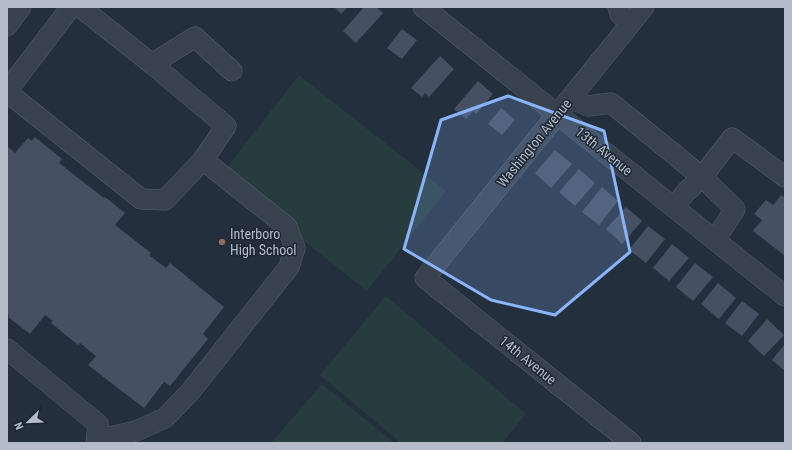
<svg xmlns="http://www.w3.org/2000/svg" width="792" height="450" font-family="'Roboto Condensed',sans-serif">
<rect width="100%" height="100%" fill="#242f3e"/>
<path fill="#263c3f" d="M299,75L446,191L367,291L221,175Z
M386,296L526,414L502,443H401L320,375Z
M322,384L394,443H271Z"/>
<path fill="#455162" d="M334,7H348L341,14Z
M364,7H376L383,13L356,43L343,31Z
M402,29L417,40L402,59L387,48Z
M440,56L454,69L429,97L425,93L422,97L411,88Z
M478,81L493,94L476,114L473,111L466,119L454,109Z
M501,108L515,120L502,135L488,124Z
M35,137L62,159L59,163L104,198L105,197L125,213L115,225L151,253L149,255L166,268L170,263L224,307L203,334L208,339L170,386L164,382L144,408L88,365L96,356L80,343L78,345L51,323L53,321L45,315L30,334L8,317L9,315L7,314V146L15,153L28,138L32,141Z
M555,150L572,164L551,188L535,173Z
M579,169L595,183L575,206L559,192Z
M602,187L618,201L599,225L582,212Z
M781,195L785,198V256L753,231L762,220L754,214L766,200L773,205Z
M626,207L642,221L622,244L606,229Z
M648,226L665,239L646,263L629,250Z
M672,244L689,258L669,281L653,268Z
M695,263L713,277L693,301L676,287Z
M718,283L736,298L719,319L701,304Z
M742,301L759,314L742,336L725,323Z
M767,319L784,335L764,356L748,341Z
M785,344V371L772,360Z"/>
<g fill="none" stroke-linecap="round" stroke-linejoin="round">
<g stroke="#565f6c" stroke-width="21">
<path id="minor" d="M80,7L152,64L226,126L203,160
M423,7L785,296
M618,7L620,14L630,24
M7,26L21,7
M152,64L195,37L232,71
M7,91L71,7
M7,92L141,199L165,200L203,160L287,227L295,248L289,267L190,392L165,418L136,431L97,440
M570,98L588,106L611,103L702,177L735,209L715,240
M674,207L686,192L702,177L732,138L785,177
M7,349L98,424L96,443
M631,443L425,278L644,7"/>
</g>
<use href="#minor" stroke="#38414e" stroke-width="20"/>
</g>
<path fill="#8ab4f8" fill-opacity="0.2" stroke="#8ab4f8" stroke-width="3" stroke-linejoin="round" d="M508,96L604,131L630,252L555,315L491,300L404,249L441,120Z"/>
<circle fill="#8d6e63" stroke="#1d2633" stroke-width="1.5" cx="222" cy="242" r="4"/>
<g text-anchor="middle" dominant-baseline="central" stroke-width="3" stroke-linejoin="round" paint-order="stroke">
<g font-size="14" fill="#b4bcc9" stroke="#1d2633">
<text transform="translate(534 143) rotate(-51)">Washington Avenue</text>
<text transform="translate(604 151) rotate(39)">13th Avenue</text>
<text transform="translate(528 360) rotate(39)">14th Avenue</text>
</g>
<g font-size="14" fill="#b4bcc9" stroke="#1d2633" text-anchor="start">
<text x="230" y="234">Interboro<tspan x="230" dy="16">High School</tspan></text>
</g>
</g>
<rect width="792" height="450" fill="none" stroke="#b4bcc9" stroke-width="16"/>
<g transform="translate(28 422) rotate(247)" stroke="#1d2633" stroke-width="3" paint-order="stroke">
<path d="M0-3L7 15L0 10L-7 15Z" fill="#b4bcc9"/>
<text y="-6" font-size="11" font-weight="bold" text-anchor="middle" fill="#b4bcc9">N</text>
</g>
</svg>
